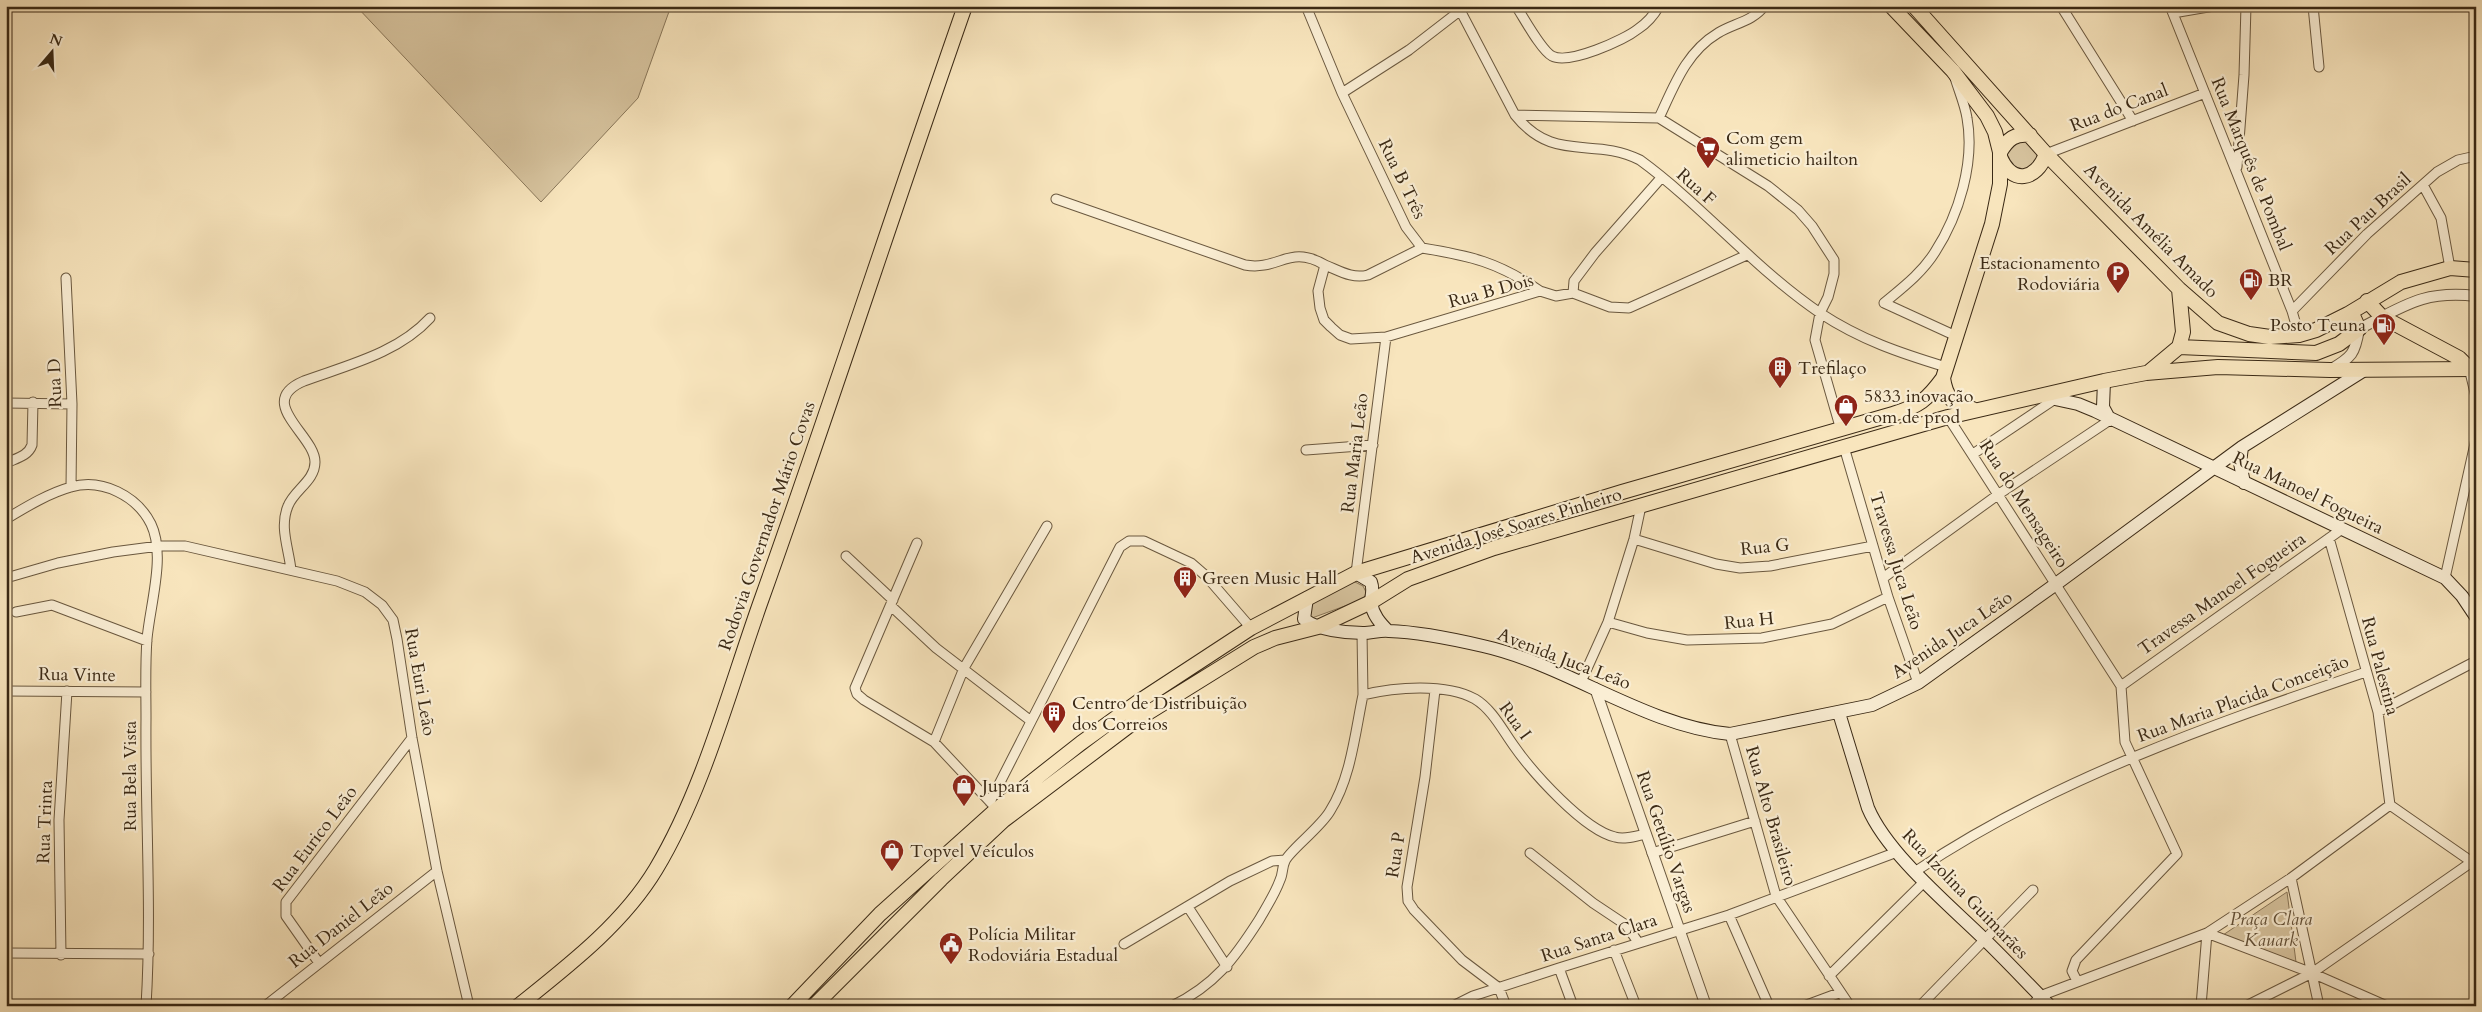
<svg xmlns="http://www.w3.org/2000/svg" width="2482" height="1012" font-family="Cardo,serif">
<rect width="100%" height="100%" fill="#f8e5bd"/>
<filter id="stains"><feTurbulence type="fractalNoise" baseFrequency=".004" numOctaves="4"/><feColorMatrix values="0 0 0 0 .2 0 0 0 0 .09 0 0 0 0 .02 0 0 0 .5 -.17"/></filter>
<radialGradient id="worn" r=".72"><stop offset=".6" stop-color="#630" stop-opacity="0"/><stop offset="1" stop-color="#630" stop-opacity=".3"/></radialGradient>
<path fill="#d8c5a0" stroke="#89775a" d="M356,6H671L638,98L541,202Z
M2007 156a15 15 0 1 1 30 0a15 15 0 1 1-30 0Z
M1353,581L1363,586L1366,592L1364,599L1312,618L1309,615L1310,604Z
M2287,892L2296,962L2223,935Z"/>
<g fill="none" stroke-linecap="round" stroke-linejoin="round">
<g stroke="#6a583f" stroke-width="11">
<path id="minor" d="M1306,6L1342,93L1406,227L1422,248C1471,256 1498,262 1540,291
M1516,6C1524,18 1541,50 1552,56C1569,65 1624,40 1638,29C1647,23 1654,15 1659,6
M2061,6L2133,121
M2170,6L2292,311L2299,335
M2313,6L2319,67
M1461,12L1515,115C1554,164 1593,136 1640,160C1703,206 1755,269 1820,313C1861,340 1900,353 1946,367
M2173,13L2214,6
M1955,78C1959,91 1965,105 1967,118C1975,162 1959,215 1935,252C1922,273 1902,288 1884,303L1956,336
M1342,93L1409,50L1466,6
M1515,115L1659,118L1768,186L1798,210L1812,226L1834,260V274L1828,297L1820,313L1815,340L1841,430
M1659,118C1674,86 1686,52 1718,33C1732,24 1754,21 1764,6
M2046,154L2205,93
M2237,167L2244,75L2246,6
M2423,185L2441,218L2450,268
M1056,199L1245,265C1279,271 1289,244 1325,265L1318,291L1320,308L1324,320L1331,327L1340,335L1351,339L1386,337L1540,291L1556,296L1573,293L1610,307L1629,308L1747,255
M1325,265C1340,271 1352,279 1368,275L1422,248
M66,278L72,404L71,487
M1573,293L1574,281L1595,253L1661,178
M2292,311L2367,234L2437,172L2458,160L2476,156
M2469,368L2476,397
M6,403L72,404
M1948,417L2121,686L2125,742L2177,854L2076,960L2072,971L2077,981
M1844,447L1888,597L1918,683
M1306,450L1373,445
M1973,454L2055,399
M6,463C17,458 28,456 32,445L33,402
M6,519C26,507 49,493 71,487C102,478 137,496 151,524C166,555 150,605 147,639C145,665 146,692 146,718C145,814 152,910 146,1006
M2329,538L2378,712L2390,805
M1634,539L1716,564L1740,568L1770,566L1873,546
M917,543L855,688L857,694L864,700L934,742L993,805
M846,556L893,600
M291,570C289,549 279,527 288,506C294,490 315,481 315,462C315,435 254,402 304,381C348,365 398,353 430,318
M1356,573L1386,337
M6,578L58,563L113,552L159,546H185L337,581L365,592L382,605L393,620L397,639L412,738L437,871L469,1006
M1883,578L1999,494L2110,420
M2445,578L2476,439
M891,606L936,648L1031,721
M16,612L52,605L147,641
M1608,622L1647,633L1687,640L1762,638L1832,624L1888,597
M1362,633L1363,695C1395,687 1446,683 1475,699C1492,709 1503,731 1514,746C1533,773 1584,830 1615,837C1625,840 1636,836 1646,834
M1581,682L1608,622L1634,539L1641,506
M2121,686L2342,529
M1435,690L1425,777L1407,887L1408,901L1414,910L1462,960L1499,988L1506,1006
M6,691L146,692
M2378,712L2476,661
M1730,734L1776,896L1850,1006
M934,742L964,668L1047,526
M990,802L1120,547L1129,541H1144L1191,563L1206,576L1251,628
M2390,805L2472,862
M1530,853L1593,903L1626,925L1638,942
M1652,853L1755,821
M1916,871C2053,779 2211,725 2366,672
M2291,878L2319,1006
M1188,907L1227,967
M1729,915L1769,1006
M1124,944L1230,881L1272,861L1285,860
M1614,950L1636,1006
M6,953L149,954
M61,955L59,820L67,691
M319,963L286,916V902L412,738
M1559,968L1573,1006
M1829,976L1924,882
M265,1006L437,871
M1172,1006C1215,985 1234,959 1259,920C1267,906 1275,894 1280,880C1283,874 1282,867 1285,861C1289,851 1321,827 1330,811C1351,778 1355,733 1363,695
M1453,1006L1473,996L1559,968L1729,915L1897,852
M1804,1006L1839,993
M1920,1006L2033,890
M2032,1006L2040,996L2207,933L2291,878L2390,805
M2201,1006L2207,933L2312,973L2387,1006
M2246,1006L2312,973L2476,859"/>
</g>
<g stroke="#6a583f" stroke-width="12">
<path id="tertiary" d="M2330,370C2352,357 2355,354 2359,329C2404,306 2423,290 2476,296
M1595,688L1706,1006"/>
</g>
<g stroke="#3a2915" stroke-width="14">
<path id="secondary" d="M2104,381L2103,407L2110,420
M2041,396L2078,404L2095,411L2445,578L2462,596L2476,617
M2242,447L2240,463L2244,483
M1356,573L1371,582C1374,590 1371,596 1371,603C1373,615 1380,623 1388,631
M1307,598L1304,619C1317,630 1346,633 1363,633C1372,633 1380,630 1389,631C1420,632 1453,639 1483,646C1567,665 1645,726 1730,734L1872,705L1918,683L2056,584L2242,447L2366,369
M1839,713L1868,808C1887,853 1948,904 1983,938C2006,960 2028,984 2050,1006"/>
</g>
<g stroke="#3a2915" stroke-width="16">
<path id="primary" d="M1914,6L2046,154L2179,289L2218,323L2249,334L2270,337L2299,335L2316,330L2348,314L2401,282L2450,268L2476,270
M2000,152C2008,139 2015,133 2030,135
M2000,157C2012,185 2036,181 2046,154
M2367,301L2382,317L2459,358L2469,368
M2179,347L2316,353L2339,344L2359,329L2354,318L2348,314
M2149,372L2179,347L2183,332L2179,289
M1943,378C1946,398 1953,405 1973,409
M792,1006L880,914L997,809L1081,743L1138,702L1251,628L1356,573L1622,492L1893,414C1919,406 1927,400 1943,378L1992,224L2000,184V152L1995,132L1987,116L1953,71L1891,6
M814,1006L941,879L1004,820L1138,719L1254,647L1275,638L1318,627L1371,602L1408,579L1494,548L1948,417L2104,381L2146,373L2218,367L2330,370L2476,369"/>
</g>
<g stroke="#3a2915" stroke-width="16">
<path id="trunk" d="M518,1006C568,966 623,924 656,869C704,789 730,687 762,598C832,402 896,203 965,6"/>
</g>
<use href="#minor" stroke="#faeed4" stroke-width="9"/>
<use href="#tertiary" stroke="#faeed4" stroke-width="10"/>
<use href="#secondary" stroke="#faeed4" stroke-width="12"/>
<use href="#primary" stroke="#f8e5bd" stroke-width="14"/>
<use href="#trunk" stroke="#f8e5bd" stroke-width="14"/>
</g>
<defs>
<g id="supermarket-pin" transform="scale(1.25)"><path d="M0 17L-7.5 6A9.5 9.5 0 1 1 7.5 6Z" fill="#8f2418" stroke="#faeed4"/><path d="M-6-5.5h2.5l.6 2H6L4.5 2H-2.5L-4.4-4H-6ZM-1.5 3.2a1.3 1.3 0 1 0 .1 0ZM3 3.2a1.3 1.3 0 1 0 .1 0Z" fill="#fff"/></g>
<g id="parking-pin" transform="scale(1.25)"><path d="M0 17L-7.5 6A9.5 9.5 0 1 1 7.5 6Z" fill="#8f2418" stroke="#faeed4"/><path d="M-3.5-5.5H1a3.5 3.5 0 0 1 0 7H-1V5.5H-3.5ZM-1-3.4V-.6H.8a1.4 1.4 0 0 0 0-2.8Z" fill="#fff"/></g>
<g id="fuel-pin" transform="scale(1.25)"><path d="M0 17L-7.5 6A9.5 9.5 0 1 1 7.5 6Z" fill="#8f2418" stroke="#faeed4"/><path d="M-5.5-6h7V0h2V4h1.3V-2.5L3-4.5l.8-.8L6-3V5H2.5V1h-1V6h-7ZM-4.2-4.7v3.2H.2V-4.7Z" fill="#fff"/></g>
<g id="building-pin" transform="scale(1.25)"><path d="M0 17L-7.5 6A9.5 9.5 0 1 1 7.5 6Z" fill="#8f2418" stroke="#faeed4"/><path d="M-4-6H4V6H1V3H-1V6H-4ZM-2.5-4.3h1.7v1.8h-1.7ZM.8-4.3h1.7v1.8H.8ZM-2.5-1h1.7V.8h-1.7ZM.8-1h1.7V.8H.8Z" fill="#fff"/></g>
<g id="shop-pin" transform="scale(1.25)"><path d="M0 17L-7.5 6A9.5 9.5 0 1 1 7.5 6Z" fill="#8f2418" stroke="#faeed4"/><path d="M-5-2.5h2.3a2.7 3.5 0 0 1 5.4 0H5L5.5 6h-11ZM-1.5-2.5h3a1.5 2.3 0 0 0-3 0Z" fill="#fff"/></g>
<g id="civic-pin" transform="scale(1.25)"><path d="M0 17L-7.5 6A9.5 9.5 0 1 1 7.5 6Z" fill="#8f2418" stroke="#faeed4"/><path d="M-.6-6.5H3V-4.5H.6V-3L4-1V1h2V6H-6V1h2V-1L-.6-3ZM-1.2 2.5V6h2.4V2.5Z" fill="#fff"/></g>
</defs>
<g fill-rule="evenodd">
<use href="#supermarket-pin" x="1708" y="148"/>
<use href="#parking-pin" x="2118" y="273"/>
<use href="#fuel-pin" x="2251" y="280"/>
<use href="#fuel-pin" x="2384" y="325"/>
<use href="#building-pin" x="1780" y="368"/>
<use href="#shop-pin" x="1846" y="406"/>
<use href="#building-pin" x="1185" y="578"/>
<use href="#building-pin" x="1054" y="713"/>
<use href="#shop-pin" x="964" y="786"/>
<use href="#shop-pin" x="892" y="851"/>
<use href="#civic-pin" x="951" y="944"/>
</g>
<g text-anchor="middle" dominant-baseline="central" stroke-width="4.5" stroke-linejoin="round" paint-order="stroke">
<g font-size="18" fill="#3a2915" stroke="#faeed4">
<text transform="translate(2119 108) rotate(-21)">Rua do Canal</text>
<text transform="translate(2251 164) rotate(68)">Rua Marquês de Pombal</text>
<text transform="translate(1402 179) rotate(64)">Rua B Três</text>
<text transform="translate(1696 187) rotate(42)">Rua F</text>
<text transform="translate(2368 214) rotate(-43)">Rua Pau Brasil</text>
<text transform="translate(2151 231) rotate(45)">Avenida Amélia Amado</text>
<text transform="translate(1491 291) rotate(-15)">Rua B Dois</text>
<text transform="translate(55 383) rotate(-92)">Rua D</text>
<text transform="translate(1355 453) rotate(-83)">Rua Maria Leão</text>
<text transform="translate(2308 493) rotate(26)">Rua Manoel Fogueira</text>
<text transform="translate(2024 504) rotate(57)">Rua do Mensageiro</text>
<text transform="translate(767 526) rotate(-71)">Rodovia Governador Mário Covas</text>
<text transform="translate(1516 526) rotate(-17)">Avenida José Soares Pinheiro</text>
<text transform="translate(1765 547) rotate(-6)">Rua G</text>
<text transform="translate(1896 561) rotate(73)">Travessa Juca Leão</text>
<text transform="translate(2222 594) rotate(-35)">Travessa Manoel Fogueira</text>
<text transform="translate(1749 621) rotate(-6)">Rua H</text>
<text transform="translate(1952 635) rotate(-34)">Avenida Juca Leão</text>
<text transform="translate(1564 659) rotate(21)">Avenida Juca Leão</text>
<text transform="translate(2380 666) rotate(75)">Rua Palestina</text>
<text transform="translate(77 675) rotate(1)">Rua Vinte</text>
<text transform="translate(420 682) rotate(80)">Rua Euri Leão</text>
<text transform="translate(2243 699) rotate(-20)">Rua Maria Placida Conceição</text>
<text transform="translate(1515 721) rotate(54)">Rua I</text>
<text transform="translate(130 776) rotate(-90)">Rua Bela Vista</text>
<text transform="translate(1771 816) rotate(74)">Rua Alto Brasileiro</text>
<text transform="translate(45 822) rotate(-88)">Rua Trinta</text>
<text transform="translate(315 839) rotate(-53)">Rua Eurico Leão</text>
<text transform="translate(1666 842) rotate(71)">Rua Getúlio Vargas</text>
<text transform="translate(1396 855) rotate(-81)">Rua P</text>
<text transform="translate(1965 894) rotate(46)">Rua Izolina Guimarães</text>
<text transform="translate(341 925) rotate(-38)">Rua Daniel Leão</text>
<text transform="translate(1599 938) rotate(-18)">Rua Santa Clara</text>
</g>
<g font-size="18" fill="#3a2915" stroke="#faeed4" text-anchor="start">
<text x="1726" y="138">Com gem<tspan x="1726" dy="21">alimeticio hailton</tspan></text>
<text x="2100" y="263" text-anchor="end">Estacionamento<tspan x="2100" dy="21">Rodoviária</tspan></text>
<text x="2268" y="280">BR</text>
<text x="2366" y="325" text-anchor="end">Posto Teuna</text>
<text x="1798" y="368">Trefilaço</text>
<text x="1864" y="396">5833 inovação<tspan x="1864" dy="21">com de prod</tspan></text>
<text x="1202" y="578">Green Music Hall</text>
<text x="1072" y="703">Centro de Distribuição<tspan x="1072" dy="21">dos Correios</tspan></text>
<text x="982" y="786">Jupará</text>
<text x="910" y="851">Topvel Veículos</text>
<text x="968" y="934">Polícia Militar<tspan x="968" dy="21">Rodoviária Estadual</tspan></text>
</g>
<g font-size="18" font-style="italic" fill="#625038" stroke="#faeed4">
<text x="2271" y="919">Praça Clara<tspan x="2271" dy="21">Kauark</tspan></text>
</g>
</g>
<rect width="2482" height="1012" fill="none" stroke="#f8e5bd" stroke-width="25"/>
<rect x="8" y="8" width="2467" height="997" fill="none" stroke="#3a2915" stroke-width="2.5"/>
<rect x="12" y="12" width="2457" height="987" fill="none" stroke="#3a2915"/>
<g transform="translate(52 52) rotate(19)" stroke="#faeed4" stroke-width="4" paint-order="stroke">
<path d="M0-4L9 19L0 12L-9 19Z" fill="#3a2915"/>
<text y="-8" font-size="14" font-weight="bold" text-anchor="middle" fill="#3a2915">N</text>
</g>
<rect width="100%" height="100%" filter="url(#stains)"/>
<rect width="100%" height="100%" fill="url(#worn)"/>
</svg>
